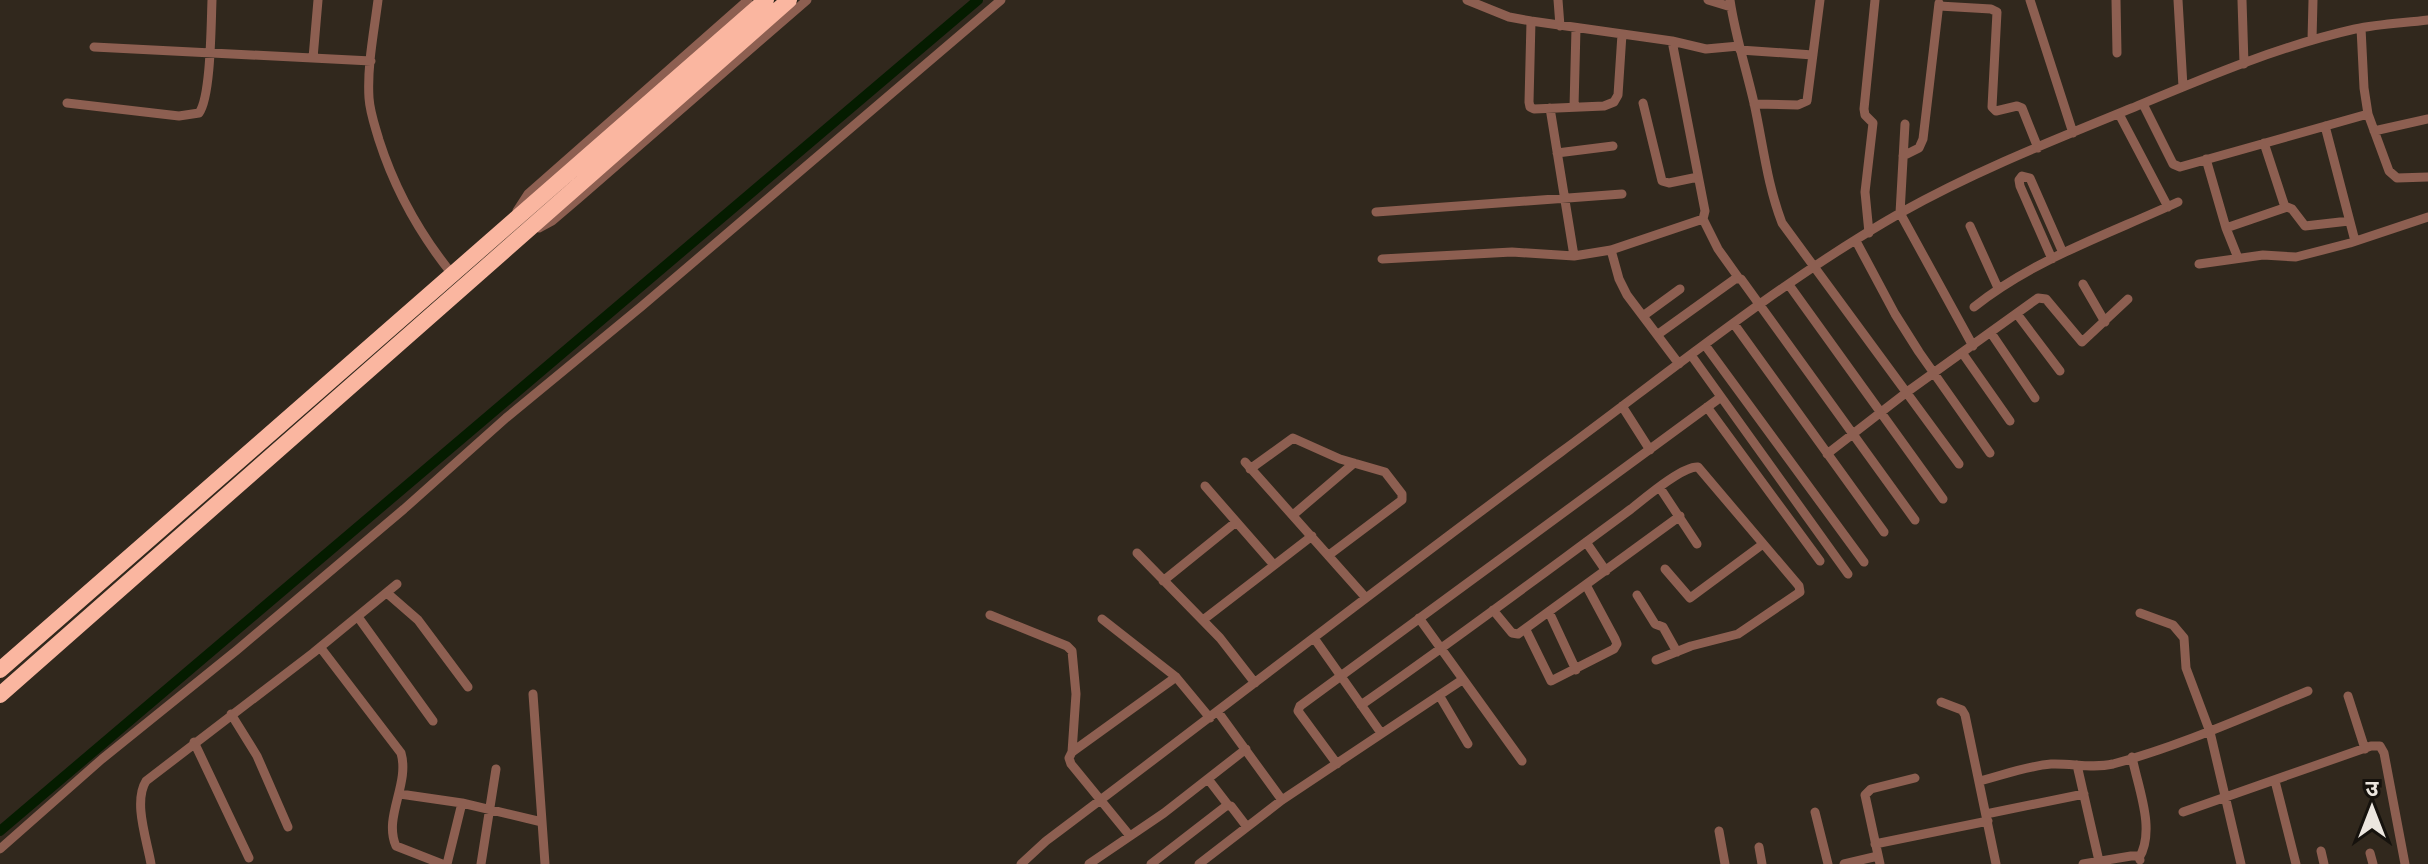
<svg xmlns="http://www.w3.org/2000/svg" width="2428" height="864" font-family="'Archivo Narrow','Noto Sans Devanagari',sans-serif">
<rect width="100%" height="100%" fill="#31281d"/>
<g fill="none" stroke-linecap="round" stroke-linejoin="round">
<path stroke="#051c00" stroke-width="10" d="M0,831L978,0"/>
<path stroke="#8d5f51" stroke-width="9" d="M378,0C374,32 367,66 369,98C370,113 375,126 379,140C395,190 419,233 452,274
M1467,0L1509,17L1531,21L1672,41L1706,49L1739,46
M1558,0L1560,26
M1708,0L1731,7
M1730,0C1735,35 1746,68 1754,103C1763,144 1767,184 1782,223L1959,464
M2030,0L2073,133
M2116,0L2117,53
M2178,0L2183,87
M2242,0L2244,64
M1939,6L1991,9L1997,12L1992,107L1996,111L2017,106L2022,108L2038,148
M1531,21L1529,102L1530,107L1534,109L1604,106L1614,102L1618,95L1622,34
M2361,28L2364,88L2368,114L2389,171L2397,178L2428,177
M2312,40L2313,0
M94,47L371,61
M1740,50L1813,55
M313,58L318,0
M67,103L179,116L199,113C211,97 211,24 212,0
M1643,103L1662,181L1669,183L1698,177
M1754,104L1798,105L1807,101L1820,0
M2143,104L2173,164L2180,167L2368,114
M1574,107L1576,28
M1550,108L1574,256
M2119,114L2168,207
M1905,124L1900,213L1973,346
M2325,126L2355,241
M2374,131L2428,119
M2264,143L2285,207
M1557,153L1613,146
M1903,156L1919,148L1923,139L1939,3
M2206,159L2226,228L2238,258
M517,211L528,194L748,0
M1376,212L1622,194
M1703,219L1718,249L1738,277
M1970,226L1998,288
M539,228L552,221L579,198L807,0
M2226,228L2287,207L2292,209L2305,226L2349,221
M1869,233L1865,192L1873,123L1865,115L1864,109L1875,0
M1856,241L1895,314L1919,352L1990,453
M1611,250L1619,279L1627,295L1679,364
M1382,259L1512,252L1574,256L1611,250L1703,219L1705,211L1672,41
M2052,259L2020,186L2019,180L2022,176L2030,178L2063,253
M2199,264L2263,255L2296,257L2350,243L2428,217
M2083,284L2105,322
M1789,285L1943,499
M1974,307C2034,259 2109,234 2178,202
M2017,314L2060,371
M1643,316L1680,289
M1734,324L1884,532
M1991,333L2035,398
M1657,335L1735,279H1741L1915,520
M1705,345L1864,562
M1963,354L2010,421
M1691,355L1848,574
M1622,406L1650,450
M1707,407L1820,561
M1827,454L1907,392L2038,298L2046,299L2082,342L2128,299
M1245,462L1366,598
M1250,469L1293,438L1340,459L1385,472L1402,494V500L1329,555
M1205,486L1274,565
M1660,488L1697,544
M1293,515L1354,463
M1586,542L1606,571
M1137,553L1220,638L1255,683
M1665,569L1690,598L1763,544
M1163,581L1236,522
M387,593L418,620L468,687
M1637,595L1655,624L1663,627L1677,652
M1493,610L1512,633L1518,634L1680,516
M1549,612L1576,670
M2140,613L2173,625L2184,638L2186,668L2210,732L2241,864
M990,615L1067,646L1072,651L1076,694L1072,752
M358,617L433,721
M1419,618L1522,761
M1102,619L1176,677L1210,718
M1203,620L1312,536
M1526,630L1551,681L1614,649L1617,644L1615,639L1586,585
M1314,638L1381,733
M320,647L401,753C410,784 383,817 396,846L442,864
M533,694L545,864
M1439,695L1468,744
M2348,696L2365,749
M1941,702L1962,710L1965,715L1996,864
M1361,705C1452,642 1541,575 1631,509C1645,498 1682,466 1698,467L1799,586L1800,592L1738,634L1691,646L1656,660
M1218,712L1282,800
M231,714L257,756L288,827
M194,742L249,858
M2132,757C2138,788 2156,830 2139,858
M1337,764L1298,711L1300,706L1721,397
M2077,765L2099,861
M1208,779L1228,805
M1980,781C2003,775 2027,766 2051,764C2072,763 2092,769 2113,764C2180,746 2244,717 2308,691
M2275,781L2296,864
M400,794L462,803L542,822
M1815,812L1828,864
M2183,812L2371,746H2380L2384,753L2405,864
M1986,814L2084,794
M1719,831L1725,864
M1130,836L1071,764L1069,758L1072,752L1176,677
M1875,844L1988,821
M1759,847L1762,864
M0,849L102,759L237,650L404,509L506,418L642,306L1001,0
M2321,851L2324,864
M2370,853L2373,864
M151,864C147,840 133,802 146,781L313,653L397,584
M447,864L462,803
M481,864L496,769
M1021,864L1046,841C1218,712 1388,579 1561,452C1672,370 1781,281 1902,212C1975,171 2054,140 2132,108C2204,78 2279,46 2355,29C2379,24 2404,23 2428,20
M1089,864L1164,813L1246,749
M1151,864L1226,806H1231L1247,827
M1199,864L1282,800L1462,680
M1844,864L1878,856
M1880,864L1865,795L1871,789L1915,778
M2083,864L2131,856H2138L2140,860"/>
<path stroke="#fab6a0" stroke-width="16" d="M0,670L766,0
M0,695L789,0"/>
</g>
<g transform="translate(2372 808)" stroke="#16120d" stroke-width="6" paint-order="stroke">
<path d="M0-6L14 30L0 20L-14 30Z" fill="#ece6df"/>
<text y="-12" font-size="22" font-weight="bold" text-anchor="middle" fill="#ece6df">उ</text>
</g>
</svg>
